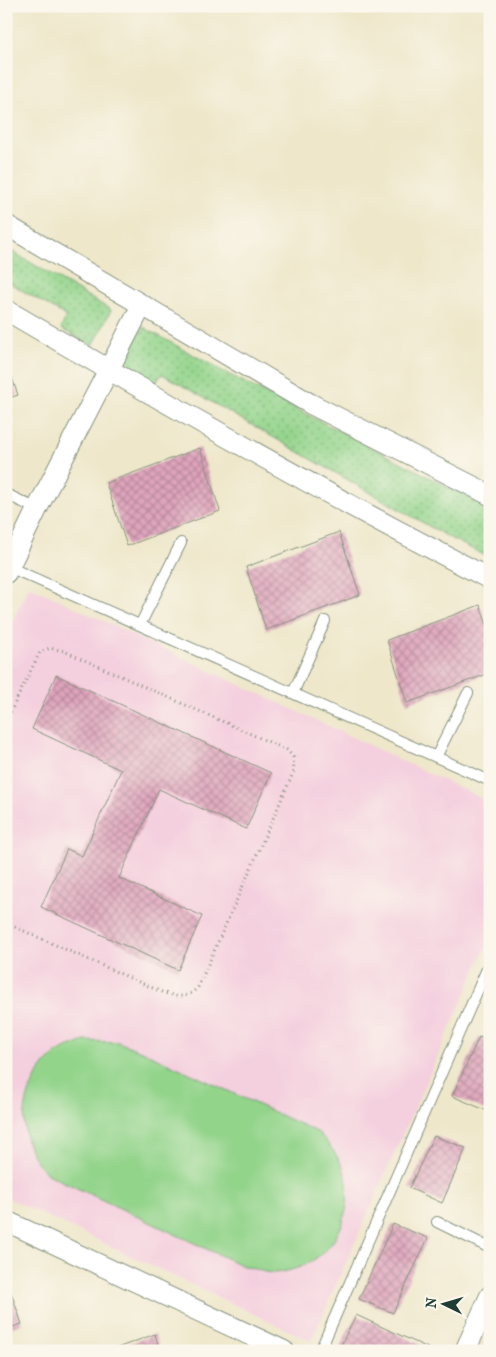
<svg xmlns="http://www.w3.org/2000/svg" width="496" height="1357" font-family="'IM FELL French Canon',serif">
<defs>
<pattern id="green-dots" width="8" height="8" patternUnits="userSpaceOnUse" patternTransform="scale(1.25)"><rect width="8" height="8" fill="#93d48b"/><path d="M2 2h.1M6 6h.1" fill="none" stroke="#77ad72" stroke-width="1.8" stroke-linecap="round"/></pattern>
<pattern id="building-cross-hatch" width="8" height="8" patternUnits="userSpaceOnUse" patternTransform="scale(1.25)"><rect width="8" height="8" fill="#dfa4bc"/><path d="M0 0l8 8M0 8l8-8" fill="none" stroke="#b4879a"/></pattern>
</defs>
<rect width="100%" height="100%" fill="#fbf7ec"/>
<filter id="ink" filterUnits="userSpaceOnUse"><feTurbulence type="fractalNoise" baseFrequency=".02" numOctaves="2"/><feDisplacementMap in="SourceGraphic" scale="10" xChannelSelector="R" yChannelSelector="G"/><feConvolveMatrix kernelMatrix="1 2 1 2 8 2 1 2 1" color-interpolation-filters="sRGB"/></filter>
<filter id="wash" filterUnits="userSpaceOnUse"><feTurbulence type="fractalNoise" baseFrequency=".0096" numOctaves="4" result="noise"/><feDisplacementMap in="SourceGraphic" scale="20" xChannelSelector="R" yChannelSelector="G"/><feGaussianBlur stdDeviation="1.12" result="paint"/><feColorMatrix in="noise" values="0 0 0 0 0 0 0 0 0 0 0 0 0 0 0 0 0 1.4 0 .05"/><feComposite in="paint" operator="in"/></filter>
<g filter="url(#wash)">
<rect width="100%" height="100%" fill="#eee7ca"/>
<path fill="#f4cfde" d="M29,586L490,802V938L311,1341L6,1197V635Z"/>
<path fill="url(#green-dots)" stroke="#598860" d="M6,248L111,310L93,346L61,329L66,316L6,281Z
M143,327L228,374L490,508V558L448,537L162,374L155,384L123,364Z"/>
<path fill="#93d48b" stroke="#598860" d="M85,1041L118,1042L144,1052L319,1133C331,1147 345,1164 347,1183C352,1232 322,1269 274,1273C264,1273 253,1268 243,1266L47,1174C42,1167 34,1160 31,1152C16,1120 28,1078 53,1056C61,1049 75,1045 85,1041Z"/>
<g id="blocks">
<path fill="url(#building-cross-hatch)" d="M6,361L18,395L6,399Z
M200,448L220,511L127,546L106,483Z
M339,532L360,595L266,630L246,567Z
M480,605L490,634V673L407,703L387,640Z
M56,675L271,773L246,829L159,789L119,878L202,916L178,970L41,907L67,849L82,856L121,770L32,729Z
M479,1037L490,1041V1112L452,1096Z
M434,1136L466,1148L442,1203L409,1188Z
M393,1224L428,1238L393,1313L359,1299Z
M6,1278L22,1324L6,1329Z
M356,1315L428,1348L427,1351H338Z
M155,1334L160,1351H109Z"/>
</g>
</g>
<g filter="url(#ink)">
<use href="#blocks" fill-opacity="0" stroke="#86927f" stroke-width="1"/>
<g fill="none" stroke-linecap="round" stroke-linejoin="round">
<g stroke="#86927f" stroke-width="12">
<path id="lane" d="M6,494L37,509
M9,567L490,781
M140,625L181,543
M293,693L325,621
M436,757L468,693
M437,1222L490,1248
M320,1351L490,962"/>
</g>
<g stroke="#86927f" stroke-width="22">
<path id="street" d="M6,225L309,403L490,495
M6,310C165,403 326,495 490,579
M6,573L37,509L142,305
M6,1221L284,1351
M465,1351L490,1296"/>
</g>
<path stroke="#86927f" stroke-width="3" stroke-dasharray="1 4" stroke-linecap="butt" d="M6,721L40,652L50,648L64,651L287,750L293,757L294,771L198,987C187,999 179,997 164,993L6,923"/>
<use href="#lane" stroke="#fff" stroke-width="10"/>
<use href="#street" stroke="#fff" stroke-width="20"/>
</g>
</g>
<rect width="496" height="1357" fill="none" stroke="#fbf7ec" stroke-width="25"/>
<g transform="translate(444 1304) rotate(275)" stroke="#fbf7ec" stroke-width="4" paint-order="stroke">
<path d="M0-4L9 19L0 12L-9 19Z" fill="#1f3d34"/>
<text y="-8" font-size="14" font-weight="bold" text-anchor="middle" fill="#1f3d34">N</text>
</g>
</svg>
